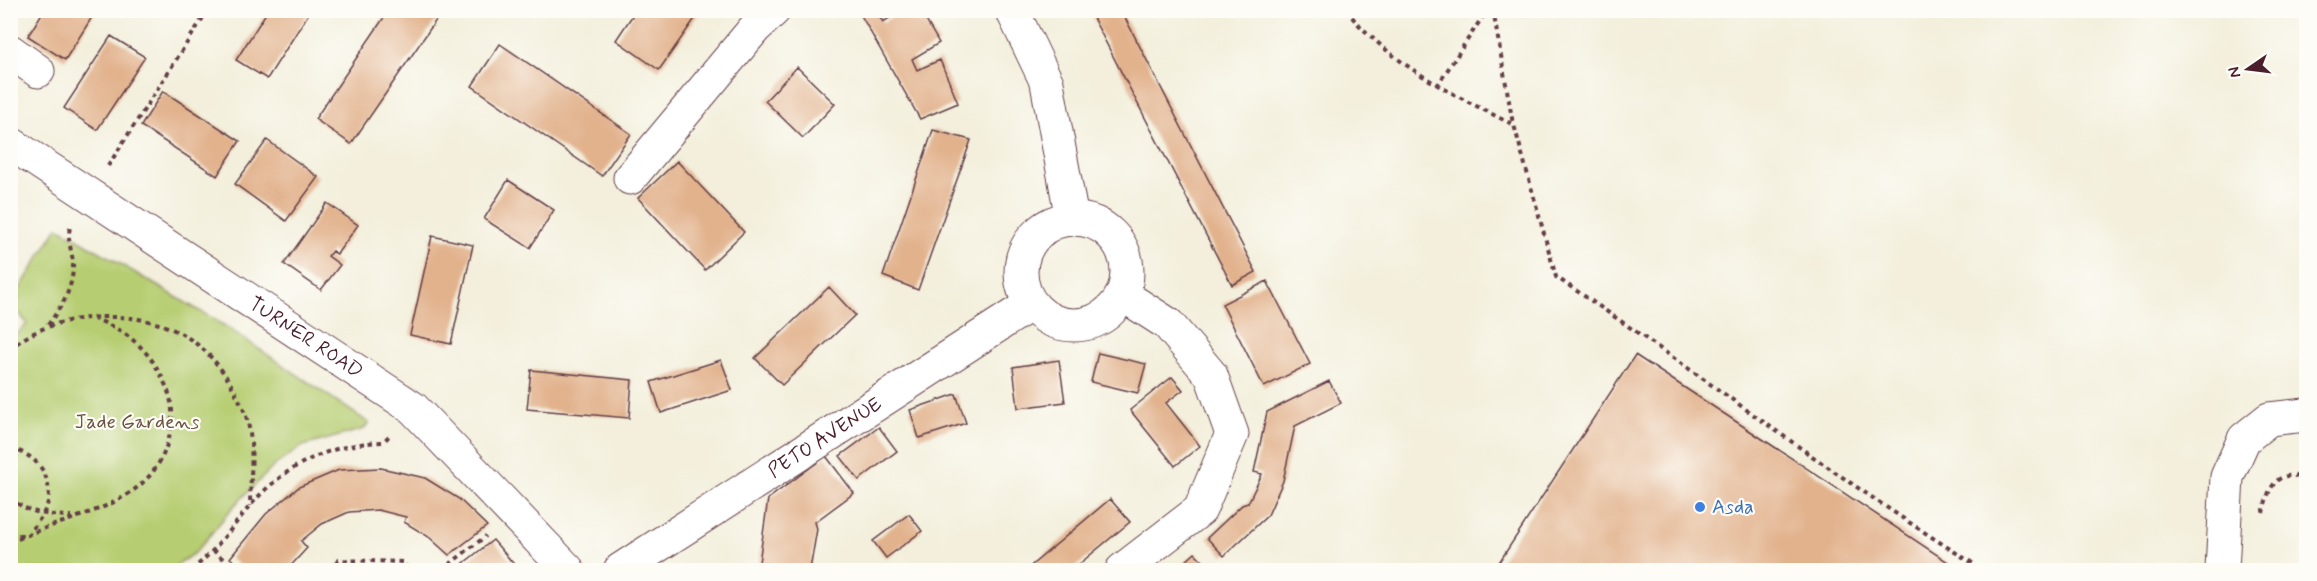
<svg xmlns="http://www.w3.org/2000/svg" width="2317" height="581" font-family="Mynerve,sans-serif">
<rect width="100%" height="100%" fill="#fdfcf7"/>
<filter id="ink" filterUnits="userSpaceOnUse"><feTurbulence type="fractalNoise" baseFrequency=".0167" numOctaves="2"/><feDisplacementMap in="SourceGraphic" scale="12" xChannelSelector="R" yChannelSelector="G"/><feConvolveMatrix kernelMatrix="1 2 1 2 8 2 1 2 1" color-interpolation-filters="sRGB"/></filter>
<filter id="wash" filterUnits="userSpaceOnUse"><feTurbulence type="fractalNoise" baseFrequency=".008" numOctaves="4" result="noise"/><feDisplacementMap in="SourceGraphic" scale="24" xChannelSelector="R" yChannelSelector="G"/><feGaussianBlur stdDeviation="1.35" result="paint"/><feColorMatrix in="noise" values="0 0 0 0 0 0 0 0 0 0 0 0 0 0 0 0 0 1.4 0 .05"/><feComposite in="paint" operator="in"/></filter>
<g filter="url(#wash)">
<rect width="100%" height="100%" fill="#f3efdc"/>
<path fill="#b6cd71" stroke="#80764e" stroke-width="1.5" d="M58,227L225,326L369,423L364,429L303,446L274,466L233,507L196,552L169,570H11V340L27,324L18,311L19,290Z"/>
<g id="blocks">
<path fill="#e2b28d" d="M44,10H88L94,14L65,60L28,36Z
M268,10H311L267,79L236,60Z
M389,10H443L351,144L315,119Z
M636,10H701L659,70L616,40Z
M858,10H879L876,12L883,22L903,10H920L939,43L912,59L917,70L940,60L958,103L920,119Z
M1089,10H1121L1256,272L1232,285Z
M111,36L145,57L97,130L64,108Z
M500,44L631,134L602,176L472,86Z
M797,67L835,104L803,138L765,101Z
M163,91L240,141L217,176L141,126Z
M933,130L971,140L918,290L883,276Z
M267,140L318,177L286,221L235,184Z
M677,161L744,232L705,270L638,198Z
M508,180L554,210L530,248L484,219Z
M327,203L358,225L337,254L332,251L328,256L340,265L321,290L284,264Z
M432,236L473,245L451,344L410,335Z
M1267,281L1310,364L1264,387L1222,304Z
M829,287L855,315L782,385L755,358Z
M1098,353L1146,364L1138,393L1091,382Z
M1635,355L1770,444L1960,570H1494Z
M721,360L732,390L661,413L651,382Z
M1059,360L1065,402L1018,408L1013,367Z
M531,370L632,380L629,418L527,409Z
M1172,377L1183,390L1166,403L1200,446L1175,466L1130,410Z
M1329,381L1341,403L1295,426L1283,481L1268,515L1224,556L1207,538L1242,505L1248,503L1262,474L1254,472L1267,412Z
M956,394L966,423L919,438L910,410Z
M879,427L897,451L859,480L840,456Z
M826,456L854,493L815,522L817,529L810,570H758L768,499Z
M381,468L425,478L459,499L487,526L449,555L429,537L404,522L406,517L378,510L349,512L322,524L301,541L307,548L287,570H245L230,558L266,514L299,487L339,470Z
M1110,499L1130,522L1072,570H1026Z
M909,514L922,531L886,558L873,541Z
M493,540L519,570H455Z
M1195,553L1212,570H1176Z"/>
</g>
</g>
<g filter="url(#ink)">
<use href="#blocks" fill-opacity="0" stroke="#633e46" stroke-width="1.5"/>
<g fill="none" stroke-linecap="round" stroke-linejoin="round">
<g stroke="#633e46" stroke-width="35">
<g id="minor">
<path d="M1012,10L1047,83L1072,219"/>
<path d="M10,51L38,71"/>
<path id="s1" d="M10,143L413,408L568,570"/>
<path d="M630,178L755,28L774,10"/>
<circle cx="1074" cy="272" r="53"/>
<path id="s2" d="M620,570L1031,304"/>
<path d="M1122,570L1200,510L1232,434L1211,375L1168,324L1123,295"/>
<path d="M2222,570L2227,477L2244,439L2269,419L2306,415"/>
</g>
</g>
<path stroke="#633e46" stroke-width="4" stroke-dasharray="4.5 4.5" stroke-linecap="butt" d="M1346,10C1391,65 1452,94 1514,125L1556,277C1697,371 1831,475 1974,564V570
M1493,10L1513,124
M1437,86L1487,10
M108,166L208,10
M48,325C61,307 72,291 73,268C74,255 65,237 71,226
M10,349C36,326 70,318 103,317C163,315 206,338 234,390C240,401 247,415 249,428C254,453 250,481 250,506
M10,449C35,453 53,475 48,502C45,514 35,525 28,535H10
M2300,451L2302,477
M10,498C29,514 47,515 71,516
M2263,513C2268,489 2276,467 2306,479
M10,543C65,514 149,511 168,441C174,421 174,403 165,384C152,352 126,329 94,319
M213,550L235,570
M191,570C214,553 231,528 250,506C285,465 329,444 383,442L390,435
M330,570L339,560L402,562L410,570
M442,570L486,536"/>
<use href="#minor" stroke="#fff" stroke-width="33"/>
</g>
</g>
<circle fill="#3f7fe0" stroke="#fdfcf7" stroke-width="2" cx="1700" cy="507" r="6"/>
<g text-anchor="middle" dominant-baseline="central" stroke-width="4.5" stroke-linejoin="round" paint-order="stroke">
<g font-size="20" fill="#4a1f2b" stroke="#fdfcf7">
<text stroke="none"><textPath href="#s1" startOffset="354">TURNER ROAD</textPath></text>
<text stroke="none"><textPath href="#s2" startOffset="244">PETO AVENUE</textPath></text>
</g>
<g font-size="20" fill="#6a5340" stroke="#fdfcf7">
<text x="137" y="422">Jade Gardens</text>
</g>
<g font-size="20" fill="#366cbe" stroke="#fdfcf7" text-anchor="start">
<text x="1712" y="507">Asda</text>
</g>
</g>
<rect width="2317" height="581" fill="none" stroke="#fdfcf7" stroke-width="36"/>
<g transform="translate(2248 69) rotate(256)" stroke="#fdfcf7" stroke-width="4.5" paint-order="stroke">
<path d="M0-4.5L10 22L0 15L-10 22Z" fill="#4a1f2b"/>
<text y="-9" font-size="16" font-weight="bold" text-anchor="middle" fill="#4a1f2b">N</text>
</g>
</svg>
